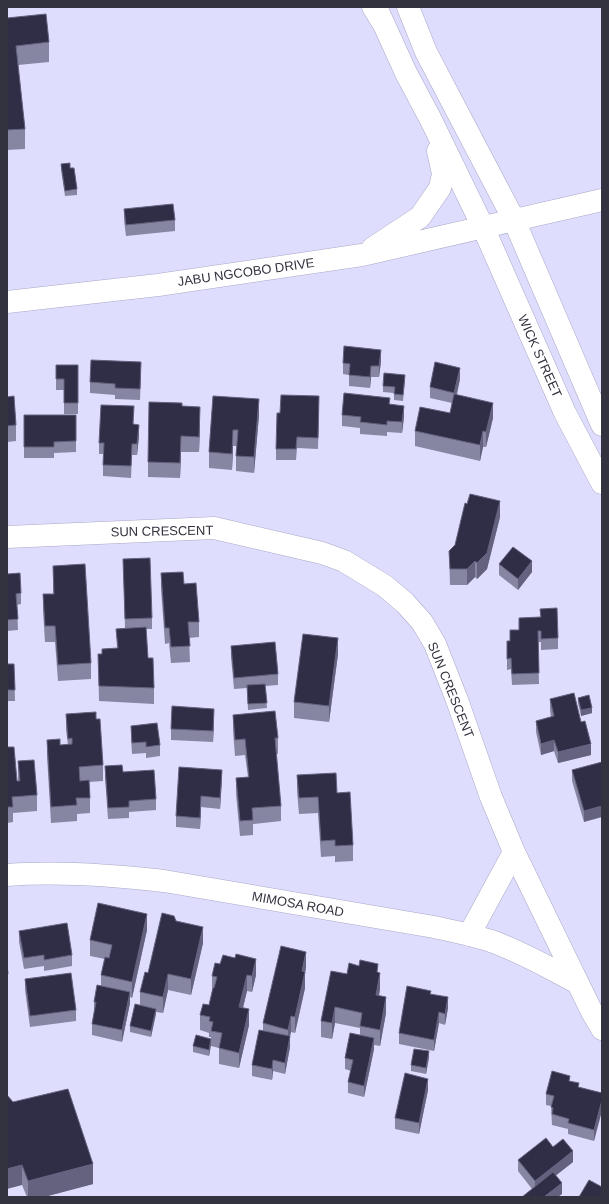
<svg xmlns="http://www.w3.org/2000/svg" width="609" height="1204" font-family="Helvetica,sans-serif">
<rect width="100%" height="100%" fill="#deddfe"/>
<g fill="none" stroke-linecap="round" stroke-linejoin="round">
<g stroke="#a9a8c7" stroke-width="23">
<path id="street" d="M514,220L602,425
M483,227L565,413L602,483
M7,537L214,528L322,553L344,561L385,586L405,603L422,622L435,644L457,700L491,797L514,852L592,1012L602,1029
M7,875C59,871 112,875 164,881L434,927C453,931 473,935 491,941C522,952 549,968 578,983
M469,935L514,852"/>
</g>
<g stroke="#a9a8c7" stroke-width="23">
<path id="secondary" d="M376,7L406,73L431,120L483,227
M408,7L426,52L514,220
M373,248L420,217L440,188L443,174L438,151
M7,302L158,285L362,255L602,200"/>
</g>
<g stroke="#a9a8c7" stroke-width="23">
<path id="primary" d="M373,7L383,23"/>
</g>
<use href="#street" stroke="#fff" stroke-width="22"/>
<use href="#secondary" stroke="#fff" stroke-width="22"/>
<use href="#primary" stroke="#fff" stroke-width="22"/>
</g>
<path fill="#8786a2" d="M7,18L49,42V62L18,65L25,129V149L7,150Z
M61,164L70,168L77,189V195L65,196L61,170Z
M124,209L175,220V231L126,236L124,220Z
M381,361L379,377H371L370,388L349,386V375L343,374V363Z
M56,365H78V414H64V390H56Z
M141,373L140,400L115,399V395L90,393V382Z
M460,379L457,395L493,418L486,447H483L480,461L415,446V431L450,413L452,403L430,398V387Z
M405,380L403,401L394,400V393L383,392V386Z
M213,396L259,415L254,473L236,471V456L237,446H233L232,470L209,468V452Z
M7,397L16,425V441L7,442Z
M390,404L404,417L402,433L387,432V436L360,434V428L342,426V415Z
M182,406L200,423L199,452H181L180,478L148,477V462Z
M319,407L318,449L297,448L296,460H276V449L280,413Z
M24,415H76V452L54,453V458H24Z
M134,424L139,436L137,455H132L131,478L103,476V454H99V443Z
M500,517L487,569L477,579L475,577L467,585H450L449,551Z
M123,559L152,618V629H146L148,658L154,688V704L99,701L98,654H102L117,648L116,629L125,628Z
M499,564L532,572L518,590L499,575Z
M53,566L91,663V679L58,681L55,642H45L43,610V594H53Z
M161,573L184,584L199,622V637L189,638L190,662L171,663L169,643L165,644L161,589Z
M7,574L21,593V604L17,605L18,630L7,631Z
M540,609L558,638V649L541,650V642H538L539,684L512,685L511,669L507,670V641H510V630H519V618L540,617Z
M231,646L278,674V685L265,686L267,708L248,710L247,688L234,689L231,657Z
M338,654L329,722L294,718V702Z
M7,664H14L15,701H7Z
M578,698L592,713L581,716L578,703Z
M550,699L581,722L591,755L558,763L554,751L541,755L536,732V721L551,717L550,710Z
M66,714L96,719L103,765V781L89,782L90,798V813L77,814V821L51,823L47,756V740L60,745H68L66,730Z
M233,715L278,738V754H276L281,806V821L253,824V835L240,836L236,794V778L248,777L245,755L235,756L233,731Z
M214,720L213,742L171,740V729Z
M131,726L160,745V756L146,758V753L132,754L131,737Z
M7,747L17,781H18V761L37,795V811L13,813V822L7,823Z
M602,762L584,822L572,781V770Z
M105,766L123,772L156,799V810L129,812V818L108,819L105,777Z
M222,770L220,809L201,807L200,829L176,827V816Z
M297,775L337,793L353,845V861L335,862V856L321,857L318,813L299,814L297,791Z
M176,921L203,943L191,995L168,990L163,1013L156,1012L151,1037L130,1032V1026L140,1005V992L148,973Z
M147,930L132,998L130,997V1003L122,1042L92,1035V1024L94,1013V1002L101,986V975L105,959L90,956V940Z
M19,931L72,955V966L44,971V966L24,969L19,942Z
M235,958L256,975L252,992L247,991L243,1008L249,1025L239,1068L219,1064V1048L211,1046V1045L209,1056L193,1052V1046L211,1039V1037H209V1033L200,1030V1015L209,1005L212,991V976L220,964Z
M7,964L8,974V985H7Z
M306,968L305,972V988L295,1033L291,1032L290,1036V1047L285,1074L273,1071L272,1080L252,1076V1065L263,1031V1023Z
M378,972L380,989L379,996L386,1013L380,1046L374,1045V1049L364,1097L348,1093V1082L351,1071L345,1069V1058L360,1035V1028L335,1023L332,1039L321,1037V1021L347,974Z
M25,979L76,1010V1021L30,1027L25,990Z
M431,994L448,1008L445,1025L439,1023L434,1051L399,1044V1033Z
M429,1057L426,1074L411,1071V1065Z
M570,1081L579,1087L602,1093L594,1141L568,1134V1129L552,1125L551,1106L546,1105V1094Z
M428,1090L419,1134L395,1129V1118Z
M13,1102L93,1184L44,1197H27L22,1185Z
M553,1147L573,1162L556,1175L562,1194L532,1189L518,1171V1160Z"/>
<path fill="#64627e" d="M381,350V361L379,377V366Z
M371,366V377L370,388V377Z
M460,368V379L454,404V393Z
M259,399V415L254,473V457Z
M493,403V418L486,447V432Z
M404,406V417L402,433V422Z
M200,407V423L199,452V437Z
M139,425V436L137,455V444Z
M233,430V446L232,470V454Z
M483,431V447L480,461V445Z
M181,436V452L180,478V463Z
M500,501V517L487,569L477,579V563Z
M475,561V577L467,585V569Z
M532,561V572L518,590V579Z
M338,638V654L329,722V706Z
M592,708V713L581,716V710Z
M214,709V720L213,742V731Z
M554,740V751L541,755V744Z
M591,744V755L558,763V752Z
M222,770V781L220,809V798Z
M201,796V807L200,829V818Z
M602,806V817L584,822V811Z
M147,914V930L132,998V982Z
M203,927V943L191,995V979Z
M306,952V968L302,987V971Z
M256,959V975L252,992V976Z
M305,972V988L295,1033V1017Z
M380,973V989L376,1011V995Z
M168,974V990L163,1013V997Z
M247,975V991L239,1023V1007Z
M130,992V1003L122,1042V1030Z
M386,997V1013L380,1046V1030Z
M448,997V1008L445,1025V1014Z
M335,1007V1023L332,1039V1023Z
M156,1009V1014L151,1037V1031Z
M249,1009V1025L239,1068V1053Z
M439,1012V1023L434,1051V1040Z
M291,1016V1032L290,1036V1047L285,1074V1063L288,1045V1030Z
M374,1038V1049L364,1097V1086Z
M211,1040V1045L209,1056V1050Z
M429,1051V1057L426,1074V1068Z
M273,1060V1071L272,1080V1069Z
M428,1079V1090L419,1134V1123Z
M602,1100V1111L594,1141V1130Z
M573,1151V1162L535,1192V1181Z
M93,1164V1184L44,1197H28V1181Z
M22,1165V1185L7,1189V1169Z
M562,1183V1194L558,1197H544Z"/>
<path fill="#302e47" stroke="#64627e" d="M46,14L49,42L16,46L25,129L7,130V18Z
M70,163V168H74L77,189L65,191L61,164Z
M173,204L175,220L126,225L124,209Z
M344,346L381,350L379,366H371L370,377L349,375L350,364L343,363Z
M91,360L141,362L140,389L115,388V384L90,382Z
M435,362L460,368L454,393L430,387Z
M56,365H78V403H64V379H56Z
M384,373L405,375L403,395L394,394L395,387L383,386Z
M344,393L390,398L389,404L404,406L402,422L387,421V425L360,422L361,417L342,415Z
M454,394L493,403L486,432L483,431L480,445L415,431L420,407L450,413Z
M281,395L319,396L318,438L297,437L296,449H276L277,413H280Z
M14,396L16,425L7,426V397Z
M213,396L259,399L254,457L236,456L238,430H233L232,454L209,452Z
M149,402L182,403V406L200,407L199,437L181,436L180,463L148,462Z
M101,405L134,406L133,424L139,425L137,444H132L131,466L103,465L104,443H99Z
M24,415H76V441L54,442V447H24Z
M470,494L500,501L487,553L477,563L475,561L467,569H450L449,551L455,545L465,503L467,504Z
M513,547L532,561L518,579L499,564Z
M150,558L152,618L125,619L123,559Z
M85,564L91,663L58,665L55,626H45L43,594H54L53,566Z
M183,572L184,584L196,583L199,622H188L190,646L171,647L169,628H165L161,573Z
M20,573L21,593L16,594L18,619L7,620V574Z
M557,608L558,638L541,639V631H538L539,673L512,674L511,658L507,659V641H510V630H519V618L541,617L540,609Z
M146,627L148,658H153L154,688L99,686L98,654H102V649L118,648L116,629Z
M303,634L338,638L329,706L294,702Z
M275,642L278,674L234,678L231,646Z
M7,664H14L15,690H7Z
M265,684L267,703L248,704L247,685Z
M574,693L581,722L585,721L591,744L558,752L554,740L541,744L536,721L554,716L550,699Z
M589,695L592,708L581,710L578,698Z
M172,706L214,709L213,731L171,729Z
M275,711L278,738H275L281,806L252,808L253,820L240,821L236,778L249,777L245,739L235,740L233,715Z
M96,712V719H100L103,765L79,767L80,781L89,780L90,798H76L77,805L51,807L47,740L60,739V745L72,744V738L68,739L66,714Z
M157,723L160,745L146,747V742L132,743L131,726Z
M7,747H14L17,781H20L18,761L34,760L37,795L12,797L13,807H7Z
M602,762V806L584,811L572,770Z
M122,765L123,772L154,770L156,799L129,801V807L108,808L105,766Z
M179,767L222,770L220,798L201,796L200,818L176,816Z
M336,773L337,793L350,792L353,845L335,846V840L321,841L318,797L299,798L297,775Z
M98,903L147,914L132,982L101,975L105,957L109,958L112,945L90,940Z
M162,913L174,916L176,921L203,927L191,979L168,974L163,997L140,992L145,972L148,973Z
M67,923L72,955L44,960V955L24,958L19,931Z
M281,946L306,952L302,971L305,972L295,1017L291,1016L288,1030L263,1023Z
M236,954L256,959L252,976L247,975L239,1007L249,1009L239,1053L219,1048L222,1033L211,1031L213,1022L209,1021L210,1017L200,1015L203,1004L209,1005L213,988H214L217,977L212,976L215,963L220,964L223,955L235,958Z
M360,960L378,964L377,972L380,973L376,995L386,997L380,1030L360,1026L362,1013L335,1007L332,1023L321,1021L331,971L347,974L349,963L359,966Z
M7,964L8,974H7Z
M71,973L76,1010L30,1016L25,979Z
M97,985L130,992L122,1030L92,1024L96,1002H94Z
M407,986L431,991L430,994L448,997L445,1014L439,1012L434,1040L399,1033Z
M135,1004L156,1009L151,1031L130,1026Z
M259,1030L290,1036L285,1063L273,1060L272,1069L252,1065Z
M350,1033L374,1038L364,1086L348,1082L353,1060L345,1058Z
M196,1035L211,1039L209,1050L193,1046Z
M414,1049L429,1051L426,1068L411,1065Z
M552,1071L570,1076L569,1081L579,1083L578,1087L602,1093V1100L594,1130L568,1123L569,1119L552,1114L553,1108L551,1107L554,1096L546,1094Z
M405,1073L428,1079L419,1123L395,1118Z
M68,1089L93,1164L28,1181L22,1165L7,1169V1095L13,1102Z
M546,1138L553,1147L563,1139L573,1151L535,1181L518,1160Z
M553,1172L562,1183L544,1197H522Z
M589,1180L602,1187V1197H579Z"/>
<g text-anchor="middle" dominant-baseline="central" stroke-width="4" stroke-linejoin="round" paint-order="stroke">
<g font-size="13" fill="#33323f" stroke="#fff">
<text transform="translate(246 272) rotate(-8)">JABU NGCOBO DRIVE</text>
<text transform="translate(540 356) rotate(66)">WICK STREET</text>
<text transform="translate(162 531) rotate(-1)">SUN CRESCENT</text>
<text transform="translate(451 690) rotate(68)">SUN CRESCENT</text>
<text transform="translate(298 904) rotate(10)">MIMOSA ROAD</text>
</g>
</g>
<rect width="609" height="1204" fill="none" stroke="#33323f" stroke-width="16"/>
</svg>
